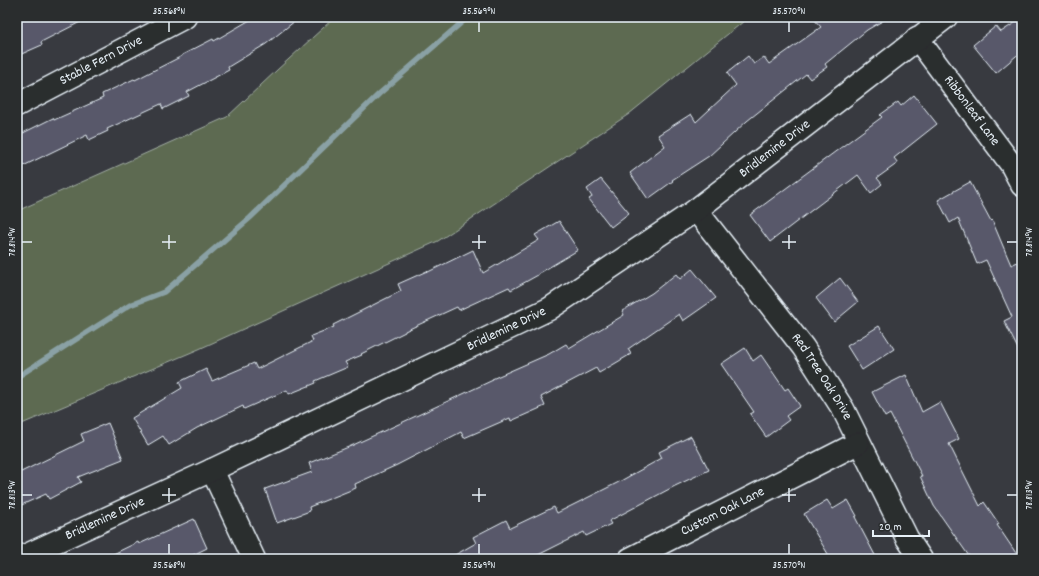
<svg xmlns="http://www.w3.org/2000/svg" width="1039" height="576" font-family="Dekko,sans-serif">
<rect width="100%" height="100%" fill="#383a40"/>
<filter id="ink" filterUnits="userSpaceOnUse"><feTurbulence type="fractalNoise" baseFrequency=".025" numOctaves="2"/><feDisplacementMap in="SourceGraphic" scale="8" xChannelSelector="R" yChannelSelector="G"/><feConvolveMatrix kernelMatrix="1 2 1 2 8 2 1 2 1" color-interpolation-filters="sRGB"/></filter>
<g filter="url(#ink)">
<path fill="#5d6a51" stroke="#a2aea4" d="M335,17H749L629,114L438,241L199,349L17,426V211L227,117L277,70Z"/>
<g fill="none" stroke-linecap="round" stroke-linejoin="round">
<path stroke="#8aa1a5" stroke-width="5.5" d="M17,377L130,305L164,292L250,218L379,94L468,17"/>
</g>
<path fill="#59596b" stroke="#e8f1f8" d="M17,17H90L41,42L42,45L17,56Z
M255,17H300L266,44L228,67L229,70L187,92L189,96L163,109L161,104L107,129L108,131L89,140L87,135L17,169V136L53,118L54,120L103,98L102,94L134,79L135,80L182,56V55L213,39L214,41Z
M812,17H889L867,30L825,64L827,67L810,79L806,74L747,121L709,156L672,180L673,181L648,199L630,173L665,146L658,135L691,114L696,122L736,85L727,73L748,56L754,64L764,57L769,64L821,27Z
M1022,18V51L996,73L973,45L996,26L1001,32Z
M914,95L937,124L894,158L898,163L877,178L882,184L871,193L858,175L770,242L750,215L882,117L880,115L898,102L901,106Z
M601,179L629,213L611,227L589,199L592,197L587,189Z
M970,182L991,221L992,220L1011,265L1022,260V357L1004,321L1012,317L986,260L977,264L958,218L950,223L938,200Z
M559,221L578,250L538,274V275L511,290L509,287L459,310L457,307L405,331V332L361,354L362,355L345,362L348,367L315,381L316,383L289,394L287,390L244,409L243,406L197,428L169,445L163,436L148,445L132,418L182,388L179,382L206,369L212,381L254,363L257,369L313,341L311,336L334,327L333,325L401,291L398,284L427,271L428,272L473,250L483,273L539,240L535,235Z
M692,269L716,298L683,321L679,314L628,349L631,354L599,373L596,368L541,397L545,406L511,421L510,418L464,438L461,432L397,465L355,484L356,488L309,507L310,511L277,523L265,489L312,472L309,463L351,446L401,423L493,380L492,379L549,354L566,344L569,348L624,315L622,311L652,293L676,274L680,279Z
M840,278L858,302L834,322L816,298Z
M879,326L894,349L862,370L847,346Z
M745,348L753,361L761,355L785,390L788,388L800,406L786,416L789,420L766,437L750,414L754,412L721,364Z
M906,375L922,412L940,402L959,439L949,444L980,506L984,502L999,524L997,525L1020,559H971L934,506L920,476H922L890,414L885,417L872,392Z
M108,423L123,459L78,477L81,482L49,499L46,494L17,507V474L84,441L81,434Z
M691,436L709,470L675,486L609,521L611,524L586,536L584,532L530,559H448L476,543L473,537L506,520L510,528L554,507L557,513L617,483L662,458L659,452Z
M827,500L833,509L848,500L857,516L855,517L877,559H831L804,514Z
M194,519L207,548L185,559H103L138,542L139,544Z"/>
<g fill="none" stroke-linecap="round" stroke-linejoin="round">
<g stroke="#e8f1f8" stroke-width="25">
<g id="minor">
<path id="s1" d="M917,38L1011,164L1022,185"/>
<path id="s2" d="M17,105L185,17"/>
<path id="s3" d="M696,210L803,347L843,409L907,538L921,559"/>
<path d="M212,470L254,559"/>
<path id="s4" d="M18,559L212,470L549,309L696,210L946,17"/>
<path id="s5" d="M630,559L858,443"/>
</g>
</g>
<use href="#minor" stroke="#2a2d2e" stroke-width="22"/>
</g>
</g>
<path fill="none" stroke="#e8f1f8" stroke-width="1.5" d="M169,22V32M479,22V32M789,22V32M169,235V249M479,235V249M789,235V249M22,242H32M162,242H176M472,242H486M782,242H796M1007,242H1017M169,488V502M479,488V502M789,488V502M22,495H32M162,495H176M472,495H486M782,495H796M1007,495H1017M169,544V554M479,544V554M789,544V554"/>
<g text-anchor="middle" dominant-baseline="central" stroke-width="3" stroke-linejoin="round" paint-order="stroke">
<g font-size="14" fill="#e8f1f8" stroke="#2a2d2e">
<text stroke="none"><textPath href="#s2" startOffset="95">Stable Fern Drive</textPath></text>
<text stroke="none"><textPath href="#s1" startOffset="91">Ribbonleaf Lane</textPath></text>
<text stroke="none"><textPath href="#s4" startOffset="864">Bridlemine Drive</textPath></text>
<text stroke="none"><textPath href="#s4" startOffset="540">Bridlemine Drive</textPath></text>
<text stroke="none"><textPath href="#s3" startOffset="209">Red Tree Oak Drive</textPath></text>
<text stroke="none"><textPath href="#s5" startOffset="104">Custom Oak Lane</textPath></text>
<text stroke="none"><textPath href="#s4" startOffset="96">Bridlemine Drive</textPath></text>
</g>
</g>
<rect width="1039" height="576" fill="none" stroke="#2a2d2e" stroke-width="44"/>
<path d="M873 530v6h56v-6" fill="none" stroke="#e8f1f8" stroke-width="2"/>
<text x="879" y="530" font-size="12" fill="#e8f1f8" stroke="#2a2d2e" stroke-width="3" paint-order="stroke">20 m</text>
<rect x="22" y="22" width="995" height="532" fill="none" stroke="#e8f1f8" stroke-width="1.5"/>
<g font-size="10" text-anchor="middle" fill="#e8f1f8">
<text x="169" y="14">35.568°N</text>
<text x="479" y="14">35.569°N</text>
<text x="789" y="14">35.570°N</text>
<text transform="translate(1028 242) rotate(-90)" y="4">78.814°W</text>
<text transform="translate(11 242) rotate(-90)" y="4">78.814°W</text>
<text transform="translate(1028 495) rotate(-90)" y="4">78.813°W</text>
<text transform="translate(11 495) rotate(-90)" y="4">78.813°W</text>
<text x="169" y="568">35.568°N</text>
<text x="479" y="568">35.569°N</text>
<text x="789" y="568">35.570°N</text>
</g>
</svg>
